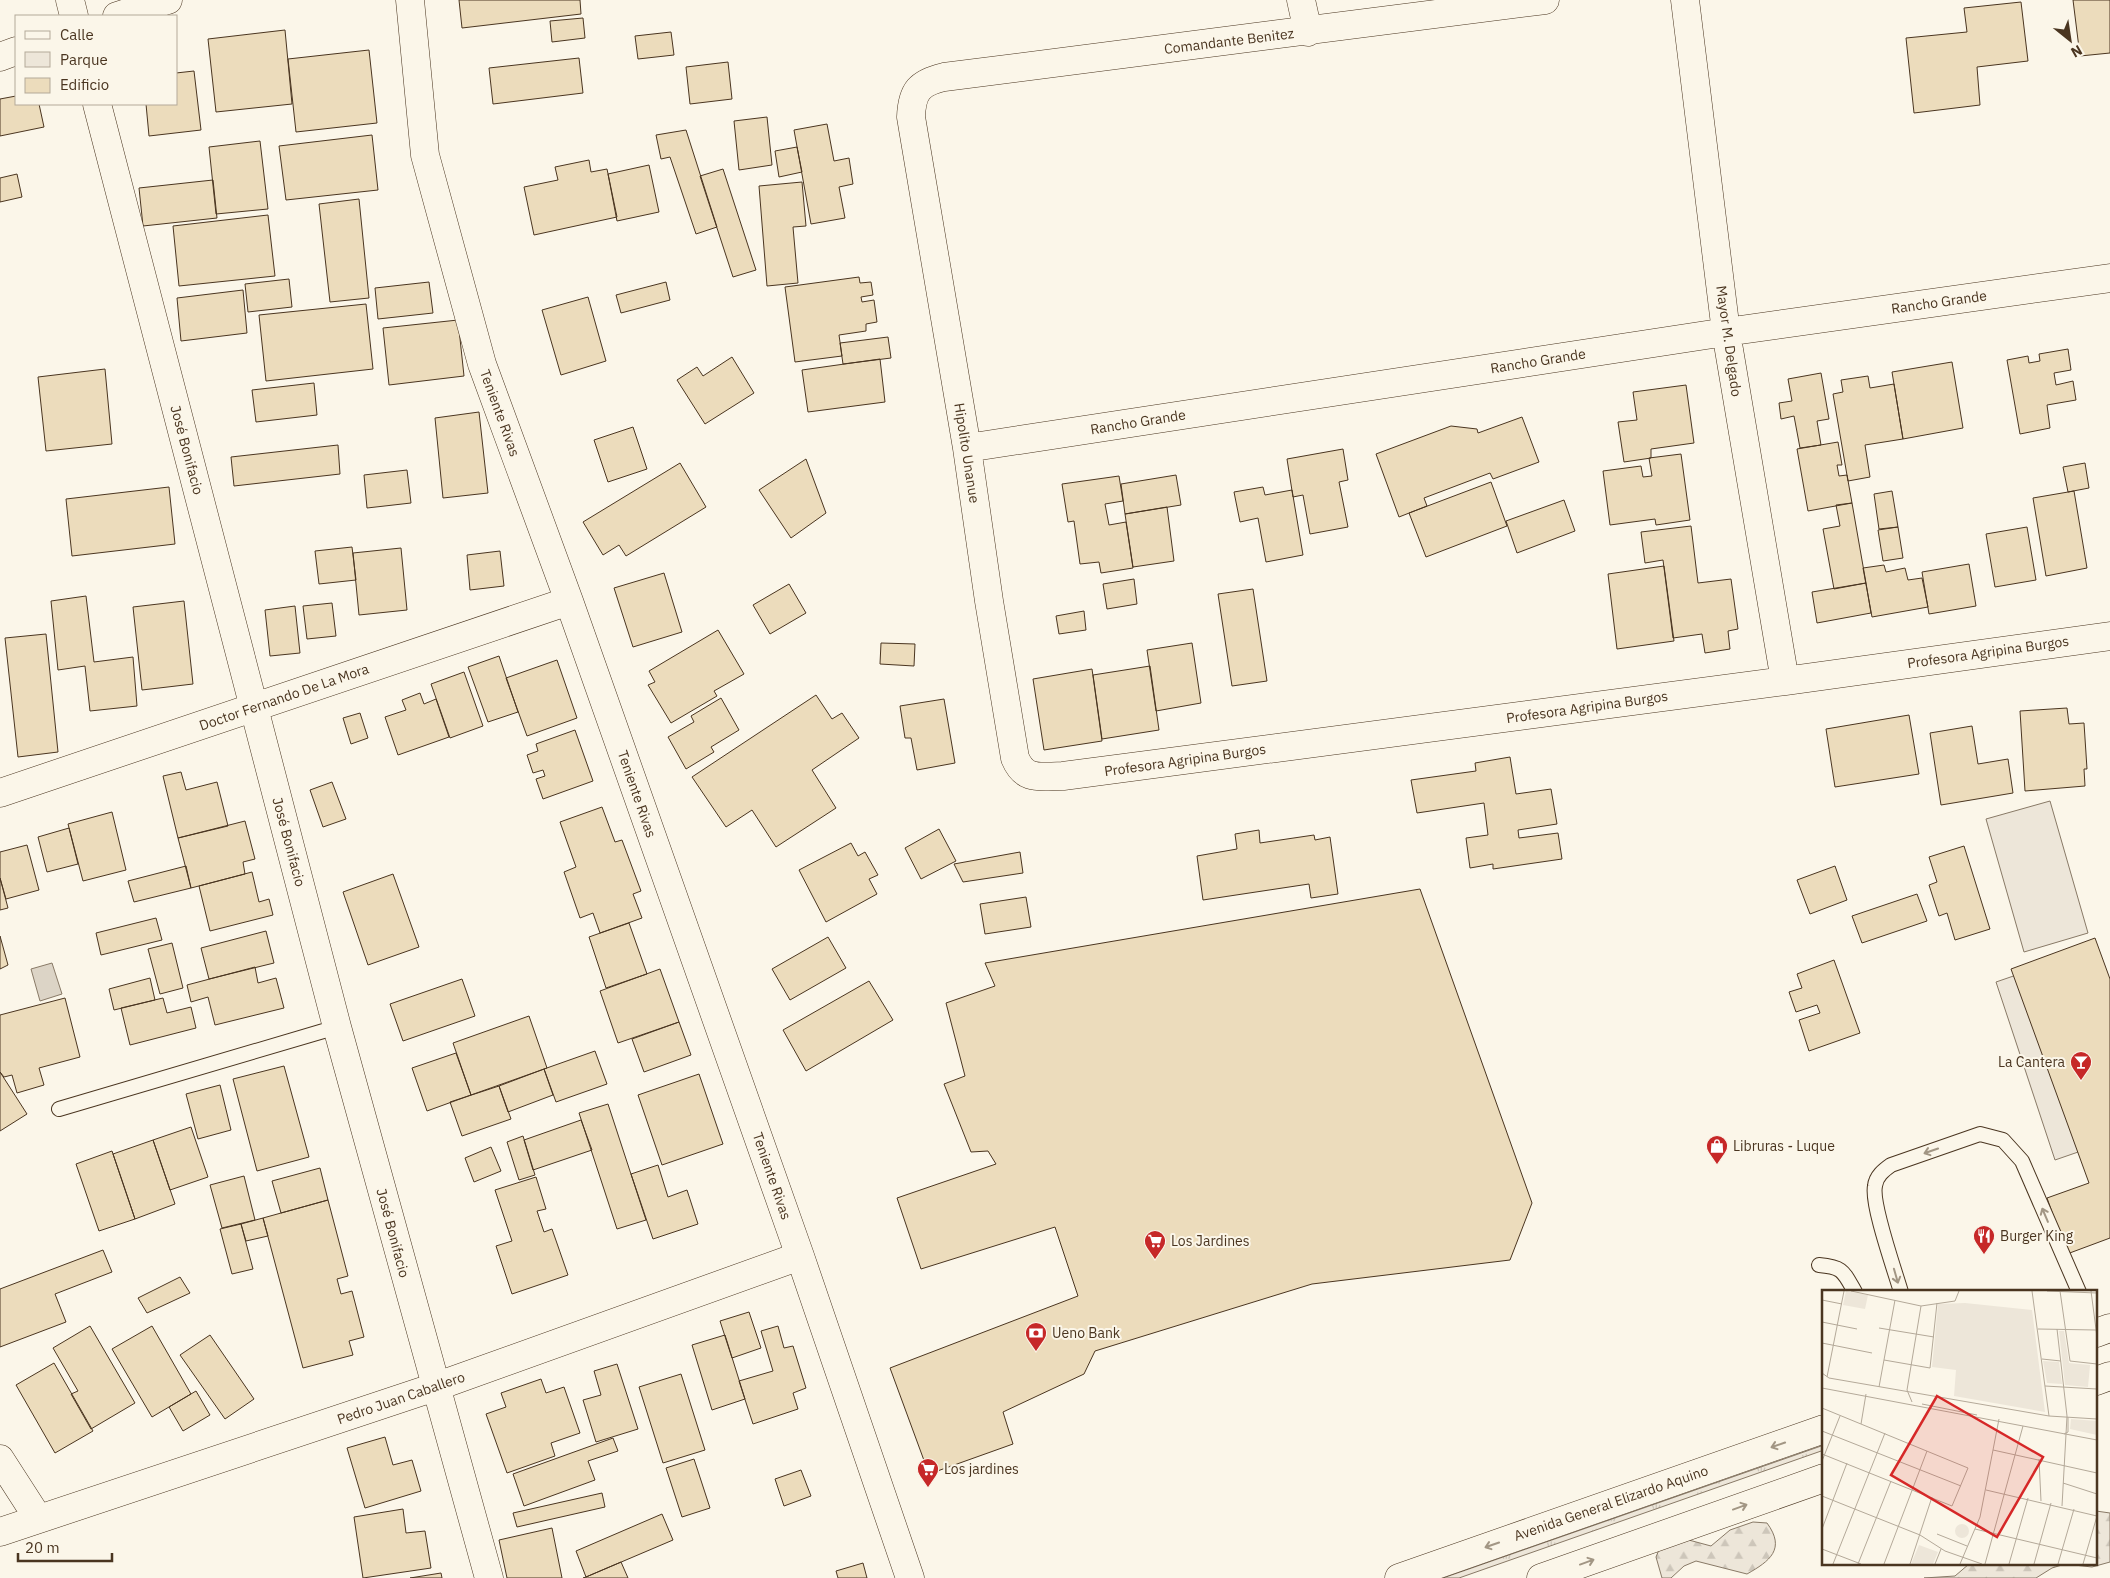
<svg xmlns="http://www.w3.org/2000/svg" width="2110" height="1578" font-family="'IBM Plex Sans',sans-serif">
<defs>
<pattern id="grass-tufts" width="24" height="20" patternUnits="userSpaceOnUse" patternTransform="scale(1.25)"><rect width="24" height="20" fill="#ede6d9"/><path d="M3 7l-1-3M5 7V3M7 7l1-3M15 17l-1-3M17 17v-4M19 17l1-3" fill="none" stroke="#cdc6ba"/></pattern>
<pattern id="forest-firs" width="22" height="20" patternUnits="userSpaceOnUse" patternTransform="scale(1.25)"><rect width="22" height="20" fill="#ede6d9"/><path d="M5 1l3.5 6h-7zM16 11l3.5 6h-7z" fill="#cdc6ba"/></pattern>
</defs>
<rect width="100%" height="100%" fill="#fbf6e9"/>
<path fill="url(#grass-tufts)" stroke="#887966" d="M1824,1445V1450L1459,1578H1443Z"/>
<path fill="url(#forest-firs)" stroke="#887966" d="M2096,1511L2110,1513V1562L2092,1567L2065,1564L2052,1568L2036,1578H1924L1955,1576L1969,1564H2096Z
M1753,1522L1767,1523C1786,1549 1770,1561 1747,1574L1696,1561L1684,1566L1671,1578H1662L1656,1557L1661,1545L1685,1539L1711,1546L1730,1530Z"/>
<path fill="#ede6d9" stroke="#887966" d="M2050,801L2088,933L2024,952L1986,819Z
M2092,949L2110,1141L2055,1160L1996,982Z"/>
<path fill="#dcd4c6" stroke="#887966" d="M52,963L62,994L40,1001L31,969Z"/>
<path fill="#ecdcbc" stroke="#4a3520" d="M459,0H580L581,14L462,28Z
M2073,0H2110V53L2080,56Z
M2021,2L2028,61L1977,67L1980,105L1914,113L1906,38L1967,32L1964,8Z
M583,18L585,38L552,42L550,21Z
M285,30L292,104L216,112L208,39Z
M671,32L674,55L638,59L635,36Z
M369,50L377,123L296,132L288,59Z
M579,58L583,93L493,104L489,68Z
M728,62L732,99L690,104L686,67Z
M194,71L201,130L149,136L146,104H176V73Z
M16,96V104H39L44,127L0,136V99Z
M767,117L772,165L739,170L734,121Z
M827,124L834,161L849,158L853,184L839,187L845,218L811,224L794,130Z
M686,130L717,227L696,234L670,157L661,159L656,135Z
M372,135L378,190L286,200L279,146Z
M260,141L268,209L216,214L209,147Z
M797,147L802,172L779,177L775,151Z
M589,160L591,172L607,169L617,217L534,235L524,187L558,180L555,167Z
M649,165L659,212L617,221L608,174Z
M723,169L756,270L733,277L700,176Z
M17,174L22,197L0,202V178Z
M213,180L217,218L143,226L139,188Z
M802,182L806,226L793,227L798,283L767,286L759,186Z
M359,199L369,298L330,302L319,204Z
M268,215L275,276L179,286L173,226Z
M859,277L860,283L871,282L873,295L861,297L862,302L874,300L877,322L866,324V331L839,335L842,356L795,362L785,287Z
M289,279L292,307L248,312L245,284Z
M429,282L433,313L378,319L375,288Z
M666,282L670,300L621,313L616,295Z
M243,290L247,333L181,341L177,298Z
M588,297L606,361L561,375L542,310Z
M366,304L373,369L266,381L259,315Z
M458,320L464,376L389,385L383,328Z
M888,337L891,358L843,364L840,343Z
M2068,349L2071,370L2054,373L2056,385L2073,381L2076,400L2047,405L2050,428L2020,434L2007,360L2028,356L2029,363L2040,361L2039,354Z
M732,357L754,393L705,424L677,380L697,367L703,376Z
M880,359L885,402L808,412L802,370Z
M1952,362L1963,428L1903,439L1892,372Z
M105,369L112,444L46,451L38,377Z
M1821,373L1829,419L1817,421L1821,445L1800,448L1794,416L1781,419L1779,403L1792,401L1788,379Z
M1868,376L1870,388L1894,384L1903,439L1865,445L1870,477L1848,481L1833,394L1843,392L1841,380Z
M314,383L317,415L256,422L252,390Z
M1686,385L1694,443L1651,449V458L1624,462L1618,422L1637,420L1633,392Z
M479,412L488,493L443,498L435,418Z
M1522,417L1539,462L1493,479L1490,473L1424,498L1427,506L1399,517L1376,454L1451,426L1477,429L1478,433Z
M633,427L647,469L608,482L594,440Z
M1838,442L1842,465H1837L1839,476L1847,475L1852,503L1808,511L1797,449Z
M338,445L340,474L234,486L231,457Z
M1343,449L1348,480L1339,482L1348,527L1310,534L1303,495L1293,497L1287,459Z
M1681,454L1690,520L1656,525L1655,519L1610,525L1603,471L1641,466L1643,477L1652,476L1649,458Z
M806,459L826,513L791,538L759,490Z
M680,463L706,507L626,556L619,545L603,555L583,522Z
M2085,463L2089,488L2068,492L2063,467Z
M407,470L411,503L367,508L364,475Z
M1176,475L1181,505L1125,514L1121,484Z
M1119,476L1123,501L1105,504L1109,525L1126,522L1133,568L1101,573L1099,562L1080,564L1074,521L1068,522L1062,484Z
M1491,482L1507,526L1426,557L1409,513Z
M169,487L175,544L72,556L66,499Z
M1263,487L1265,495L1292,490L1303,555L1266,562L1258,518L1240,522L1234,492Z
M1892,491L1898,527L1879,529L1874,494Z
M2074,491L2087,568L2046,576L2033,498Z
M1564,500L1575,531L1517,553L1506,521Z
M1852,503L1866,583L1834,589L1823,529L1840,526L1836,505Z
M1167,507L1174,561L1133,567L1125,514Z
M1691,526L1698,583L1731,579L1738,629L1728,631L1730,649L1705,653L1702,634L1673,638L1663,560L1645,563L1641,532Z
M1898,527L1903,558L1883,561L1878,530Z
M2027,527L2036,580L1995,587L1986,534Z
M352,547L356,580L319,584L315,551Z
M401,548L407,610L359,615L353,553Z
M500,551L504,586L470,590L467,555Z
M1969,564L1976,606L1929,614L1922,572Z
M1884,565L1886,572L1905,568L1908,580L1922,578L1928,607L1872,617L1863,568Z
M1664,566L1674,641L1617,649L1608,574Z
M664,573L682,632L633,647L614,588Z
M1134,579L1137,604L1107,609L1103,584Z
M1866,583L1871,613L1817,623L1812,592Z
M789,584L806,613L770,634L753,605Z
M1253,589L1267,681L1232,686L1218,594Z
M86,596L94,662L133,657L137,706L90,711L85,666L58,670L51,601Z
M184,601L193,684L142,690L133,607Z
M332,603L336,636L307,639L303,606Z
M295,606L300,653L270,656L265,610Z
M1084,611L1086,630L1059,634L1056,616Z
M718,630L744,674L714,691L717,696L671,723L648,685L655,682L649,671Z
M46,634L58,752L18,757L5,638Z
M881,643L915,644L914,666L880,664Z
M1192,643L1201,703L1156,711L1147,650Z
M499,656L518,712L488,722L468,667Z
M557,660L577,718L527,736L506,678Z
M1150,666L1159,730L1102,739L1093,675Z
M1092,669L1102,741L1044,750L1033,679Z
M464,672L483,726L450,738L431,684Z
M420,693L424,704L436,699L449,737L398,755L385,717L406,710L402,700Z
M816,695L832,719L842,713L859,738L812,770L836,808L776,847L752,810L726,827L692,777Z
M721,698L739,730L711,747L714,752L686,769L668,737L694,722L691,716Z
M944,699L955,763L917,770L911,738H905L900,706Z
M2067,708L2069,724L2084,723L2087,769H2084L2085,786L2025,791L2020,711Z
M360,713L368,738L351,744L343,718Z
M1909,715L1919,774L1835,787L1826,729Z
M1972,726L1978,764L2008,759L2013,793L1941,805L1930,733Z
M575,730L593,781L543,799L536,779L545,776L543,770L533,773L527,755L538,751L536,744Z
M1510,757L1516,794L1551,789L1557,824L1518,830L1519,838L1558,833L1562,859L1493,869V864L1470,868L1466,838L1488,835L1484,803L1417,813L1411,780L1476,771L1475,763Z
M181,772L186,790L217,782L228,826L178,838L163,776Z
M332,782L346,819L323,827L310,790Z
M602,807L615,842L622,840L641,891L633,894L642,918L600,933L593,913L580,918L564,872L576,867L560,822Z
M112,812L126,870L83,881L68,824Z
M245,821L255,859L243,862L245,874L191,888L178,838Z
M69,828L78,864L47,872L38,837Z
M939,829L956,861L921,879L905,848Z
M1259,830L1260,843L1314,835L1315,840L1330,837L1338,894L1311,898L1309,884L1203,900L1197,856L1237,849L1235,834Z
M851,843L858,856L865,852L878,875L869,879L877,894L826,922L799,870Z
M27,845L39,890L6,899L0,878V852Z
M1964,846L1990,929L1955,940L1947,913L1939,916L1929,885L1937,882L1929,857Z
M1020,852L1023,873L963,882L954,864Z
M186,866L191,888L134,902L128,881Z
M1835,866L1847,900L1810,914L1797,880Z
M252,872L259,902L269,899L273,915L210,931L199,886Z
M393,874L419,947L368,965L343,892Z
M0,878L8,908L0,910Z
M1420,889L1532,1203L1510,1260L1312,1284L1095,1351L1084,1374L1003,1412L1013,1444L929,1474L890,1368L1078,1296L1055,1227L921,1269L897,1198L996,1164L988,1151L971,1152L944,1084L965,1076L946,1003L995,986L985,963Z
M1917,894L1927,921L1862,943L1852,916Z
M1026,897L1031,927L985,934L980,904Z
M156,918L162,940L101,955L96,933Z
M629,923L647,974L606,988L589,937Z
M266,931L274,963L209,979L201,948Z
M0,936L8,965L0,969Z
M828,937L846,968L790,1000L772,969Z
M2095,938L2110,979V1238L2067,1254L2047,1198L2089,1183L2011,969Z
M172,943L183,988L160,994L148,949Z
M1834,960L1860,1033L1809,1051L1799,1020L1820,1013L1817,1005L1796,1012L1789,992L1802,988L1797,974Z
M255,967L258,983L276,978L284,1008L215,1025L208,997L191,1002L187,985Z
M660,969L679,1022L618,1043L600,991Z
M150,978L155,1000L114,1010L109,989Z
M462,979L475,1016L403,1041L390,1004Z
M869,981L893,1020L806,1071L783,1030Z
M65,998L80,1057L39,1068L44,1085L17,1093L12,1075L4,1077L0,1072V1015Z
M163,998L167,1013L191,1007L196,1028L130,1045L121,1008Z
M529,1016L547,1068L471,1095L453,1043Z
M679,1022L691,1055L644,1072L632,1039Z
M595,1051L607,1084L556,1102L544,1069Z
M456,1053L471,1095L427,1111L412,1068Z
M284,1066L309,1157L257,1171L233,1079Z
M544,1069L553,1095L508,1112L499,1086Z
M0,1072L27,1114L0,1131Z
M699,1074L723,1144L662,1165L638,1095Z
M220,1085L231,1130L198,1139L186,1094Z
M499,1086L511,1119L462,1136L450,1102Z
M608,1104L646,1220L617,1229L579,1113Z
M581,1120L592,1150L533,1170L524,1140Z
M191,1127L208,1177L170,1190L153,1140Z
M523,1136L535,1175L519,1180L507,1142Z
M153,1140L175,1204L135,1219L113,1154Z
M491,1147L501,1171L474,1182L465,1158Z
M112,1151L135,1219L99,1231L76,1164Z
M658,1165L668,1197L687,1190L698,1224L653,1239L631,1174Z
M320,1168L328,1200L281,1213L272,1181Z
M244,1176L255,1220L222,1228L210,1185Z
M536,1177L546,1209L537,1211L544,1232L552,1229L568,1275L512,1294L496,1246L512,1241L495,1190Z
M328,1200L348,1276L337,1279L341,1294L352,1291L364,1337L349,1341L353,1355L303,1368L263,1218Z
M263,1218L268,1236L246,1241L241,1224Z
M241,1224L253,1269L232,1274L220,1229Z
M103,1250L112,1272L55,1294L66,1322L0,1347V1289Z
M180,1277L190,1293L147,1313L138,1298Z
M749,1312L761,1348L732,1358L720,1321Z
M90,1326L135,1403L91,1429L71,1394L78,1391L53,1348Z
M152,1326L191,1394L152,1417L112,1349Z
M778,1326L784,1348L793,1346L806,1388L793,1393L798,1409L753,1424L739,1381L773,1371L761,1331Z
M210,1335L254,1399L225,1419L180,1355Z
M725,1335L745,1399L712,1410L692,1345Z
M54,1363L93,1431L55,1453L16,1385Z
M617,1364L638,1429L596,1442L583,1400L601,1395L594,1371Z
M681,1374L705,1450L663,1463L639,1387Z
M541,1379L546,1393L564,1387L580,1433L551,1443L555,1456L507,1473L486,1414L506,1407L501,1393Z
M196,1391L210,1415L183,1431L169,1407Z
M385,1437L393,1465L412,1460L421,1491L365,1508L347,1448Z
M613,1438L618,1451L588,1461L595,1480L524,1506L513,1474Z
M694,1459L710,1508L682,1517L666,1468Z
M801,1470L811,1496L784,1506L775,1479Z
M602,1493L605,1507L517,1527L513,1513Z
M403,1509L406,1533L425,1531L431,1568L363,1578L354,1517Z
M662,1514L673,1540L586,1577L576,1551Z
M552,1528L562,1578H507L499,1540Z
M621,1562L628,1578H583L586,1577Z
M863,1563L867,1578H838L836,1571Z
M441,1573L442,1578H410Z"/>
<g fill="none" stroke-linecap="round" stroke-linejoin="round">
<g stroke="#4a3520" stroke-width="16">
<path id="lane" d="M59,1109L337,1027
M1819,1265C1843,1267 1843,1271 1855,1292
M1901,1292C1895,1271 1871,1204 1875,1186C1876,1176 1884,1170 1891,1165L1980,1134L2003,1140L2022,1161L2079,1292"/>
</g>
<g stroke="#4a3520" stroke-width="29">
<path id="street" d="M70,0L74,16
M410,0L425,155L482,364L569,601L800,1256L910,1578
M1301,0L1308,32
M1545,0L944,77C919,83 912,91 911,117L967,448L989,601L1015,758C1025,782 1041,776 1063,776L1785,681L2110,636
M1685,0L1726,332L1785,681
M117,16L168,0
M0,57L16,51
M97,104L337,1027L489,1578
M967,448L1726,332L2110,278
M0,793L569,601
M0,1459L38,1518
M0,1532L435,1387L800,1256"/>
</g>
<g stroke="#4a3520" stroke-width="29">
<path id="primary" d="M2096,1333L2110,1328
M2096,1381L2110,1376
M1399,1578L1824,1429
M1541,1578L1824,1478"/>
</g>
<use href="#lane" stroke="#fbf6e9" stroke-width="14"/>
<use href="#street" stroke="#fbf6e9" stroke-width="28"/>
<use href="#primary" stroke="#fbf6e9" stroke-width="28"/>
</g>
<defs><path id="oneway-shaft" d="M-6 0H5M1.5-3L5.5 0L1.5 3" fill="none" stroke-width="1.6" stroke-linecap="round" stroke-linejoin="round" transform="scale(1.25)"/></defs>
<g stroke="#a29684">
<use href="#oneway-shaft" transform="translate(1931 1151) rotate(161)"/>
<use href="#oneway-shaft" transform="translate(2045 1215) rotate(-113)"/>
<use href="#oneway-shaft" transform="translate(1896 1276) rotate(74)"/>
<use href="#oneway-shaft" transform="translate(1778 1445) rotate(161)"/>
<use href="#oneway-shaft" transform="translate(1740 1507) rotate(-20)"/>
<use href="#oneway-shaft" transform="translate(1492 1545) rotate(161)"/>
<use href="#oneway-shaft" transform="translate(1587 1562) rotate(-20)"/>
</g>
<defs>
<g id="bar-pin" transform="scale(1.125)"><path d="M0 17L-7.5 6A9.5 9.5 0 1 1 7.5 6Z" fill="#c62828" stroke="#fbf6e9"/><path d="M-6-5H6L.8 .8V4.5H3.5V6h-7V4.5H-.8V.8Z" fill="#fff"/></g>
<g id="shop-pin" transform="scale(1.125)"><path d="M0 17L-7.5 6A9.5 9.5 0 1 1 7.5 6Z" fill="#c62828" stroke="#fbf6e9"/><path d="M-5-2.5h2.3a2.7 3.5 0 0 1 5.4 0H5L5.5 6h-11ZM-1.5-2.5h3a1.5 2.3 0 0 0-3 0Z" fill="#fff"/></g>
<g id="restaurant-pin" transform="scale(1.125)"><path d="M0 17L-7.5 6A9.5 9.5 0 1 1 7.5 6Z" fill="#c62828" stroke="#fbf6e9"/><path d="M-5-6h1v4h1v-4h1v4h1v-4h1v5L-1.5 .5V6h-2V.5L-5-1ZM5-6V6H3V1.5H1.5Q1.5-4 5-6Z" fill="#fff"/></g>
<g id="supermarket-pin" transform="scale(1.125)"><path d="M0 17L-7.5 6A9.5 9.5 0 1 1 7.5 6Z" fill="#c62828" stroke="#fbf6e9"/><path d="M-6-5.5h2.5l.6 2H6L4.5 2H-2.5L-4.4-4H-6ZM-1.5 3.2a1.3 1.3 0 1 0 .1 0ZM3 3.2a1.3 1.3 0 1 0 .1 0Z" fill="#fff"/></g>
<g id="bank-pin" transform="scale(1.125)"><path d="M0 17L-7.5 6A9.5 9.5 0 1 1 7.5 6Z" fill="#c62828" stroke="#fbf6e9"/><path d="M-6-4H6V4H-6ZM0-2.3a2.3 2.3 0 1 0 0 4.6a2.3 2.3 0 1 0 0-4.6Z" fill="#fff"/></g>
</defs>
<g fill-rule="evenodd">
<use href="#bar-pin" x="2081" y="1062"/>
<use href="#shop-pin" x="1717" y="1146"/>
<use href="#restaurant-pin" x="1984" y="1236"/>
<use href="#supermarket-pin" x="1155" y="1241"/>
<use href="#bank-pin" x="1036" y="1333"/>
<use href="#supermarket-pin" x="928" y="1469"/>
</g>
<g text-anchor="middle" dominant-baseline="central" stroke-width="4" stroke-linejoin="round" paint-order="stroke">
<g font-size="14" fill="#4a3520" stroke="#fbf6e9">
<text transform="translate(1229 41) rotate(-7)">Comandante Benitez</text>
<text transform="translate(1939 302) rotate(-8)">Rancho Grande</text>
<text transform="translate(1729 341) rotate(82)">Mayor M. Delgado</text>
<text transform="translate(1538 361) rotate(-9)">Rancho Grande</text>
<text transform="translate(500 413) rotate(70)">Teniente Rivas</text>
<text transform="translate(1138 422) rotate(-9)">Rancho Grande</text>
<text transform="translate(187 450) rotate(75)">José Bonifacio</text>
<text transform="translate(967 453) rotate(81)">Hipolito Unanue</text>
<text transform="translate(1988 652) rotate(-8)">Profesora Agripina Burgos</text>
<text transform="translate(284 697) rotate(-19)">Doctor Fernando De La Mora</text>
<text transform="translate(1587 707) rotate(-8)">Profesora Agripina Burgos</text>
<text transform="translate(1185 760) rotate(-8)">Profesora Agripina Burgos</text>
<text transform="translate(637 794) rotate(71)">Teniente Rivas</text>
<text transform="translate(289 842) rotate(75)">José Bonifacio</text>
<text transform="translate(772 1176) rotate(71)">Teniente Rivas</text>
<text transform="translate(393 1233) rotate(75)">José Bonifacio</text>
<text transform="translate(401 1398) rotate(-19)">Pedro Juan Caballero</text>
<text transform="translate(1611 1503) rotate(-19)">Avenida General Elizardo Aquino</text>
</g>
<g font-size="14" fill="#4a3520" stroke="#fbf6e9" text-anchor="start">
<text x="2065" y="1062" text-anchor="end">La Cantera</text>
<text x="1733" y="1146">Libruras - Luque</text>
<text x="2000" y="1236">Burger King</text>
<text x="1171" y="1241">Los Jardines</text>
<text x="1052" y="1333">Ueno Bank</text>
<text x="944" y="1469">Los jardines</text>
</g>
</g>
<g transform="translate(1822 1290)">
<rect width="275" height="275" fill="#fbf6e9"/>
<path d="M24,1L46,5L43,19L21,15ZM143,13L210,20L223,122L132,106L134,80L110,77L116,14ZM237,41H242L247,73L268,75L266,97L243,95ZM221,71L237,72L240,94L225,93ZM249,129L275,131V145L248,139ZM133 241a7 7 0 1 1 14 0a7 7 0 1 1-14 0ZM97,255L116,262L111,274H89Z" fill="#ede6d9"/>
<path fill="none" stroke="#b4a999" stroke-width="1" d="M29,1L99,16L133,11L137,1M210,1L227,126M225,1L275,3M238,1L248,71L275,74M269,1L275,47M0,10L20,14M0,32L35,39M57,38L112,47M216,39L274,40M235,39L245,126L240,216M0,53L50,63M220,69L239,71M62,70L108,78L115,13M0,83L7,88L227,126L275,129M5,87L22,1M223,96L275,99M57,97L73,10M0,98L275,150M90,112L85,100L99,16M100,114L155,125M0,118L146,178L130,216L0,164M39,134L44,104M0,141L139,196M242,144L246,142V127M171,160L275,183M217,169L219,211M0,171L18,126M241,193L275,204M164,200L275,226M0,206L98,245L123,261L160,274M0,239L25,173M153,239L275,268M115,244L145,256M0,259L39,274M11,274L63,143M36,274L69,191M62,274L105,161M88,274L110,207M113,274L119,259M138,274L158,227L177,129M163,274L201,136M187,274L206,208M212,274L229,213M236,274L252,219M261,274L275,226"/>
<path fill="#d62828" fill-opacity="0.15" stroke="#d62828" stroke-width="2.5" d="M115,106L221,167L175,247L69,185Z"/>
<rect width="275" height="275" fill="none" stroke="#4a3520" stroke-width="2.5"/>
</g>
<rect x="15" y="15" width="162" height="90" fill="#fbf6e9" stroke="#b4a999"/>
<rect x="25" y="31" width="25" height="8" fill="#fbf6e9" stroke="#b4a999"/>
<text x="60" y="40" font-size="15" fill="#4a3520">Calle</text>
<rect x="25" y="52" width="25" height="15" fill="#ede6d9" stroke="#b4a999"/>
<text x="60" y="65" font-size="15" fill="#4a3520">Parque</text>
<rect x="25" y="78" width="25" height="15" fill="#ecdcbc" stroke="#b4a999"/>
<text x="60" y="90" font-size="15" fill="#4a3520">Edificio</text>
<g transform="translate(2070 40) rotate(150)" stroke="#fbf6e9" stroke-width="4" paint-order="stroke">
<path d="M0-4L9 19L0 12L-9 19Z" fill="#4a3520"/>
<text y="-8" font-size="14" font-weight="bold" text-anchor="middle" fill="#4a3520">N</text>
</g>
<path d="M18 1553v8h94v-8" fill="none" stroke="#4a3520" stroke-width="2.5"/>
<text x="25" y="1553" font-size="15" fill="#4a3520" stroke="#fbf6e9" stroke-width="4" paint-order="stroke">20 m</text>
</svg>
